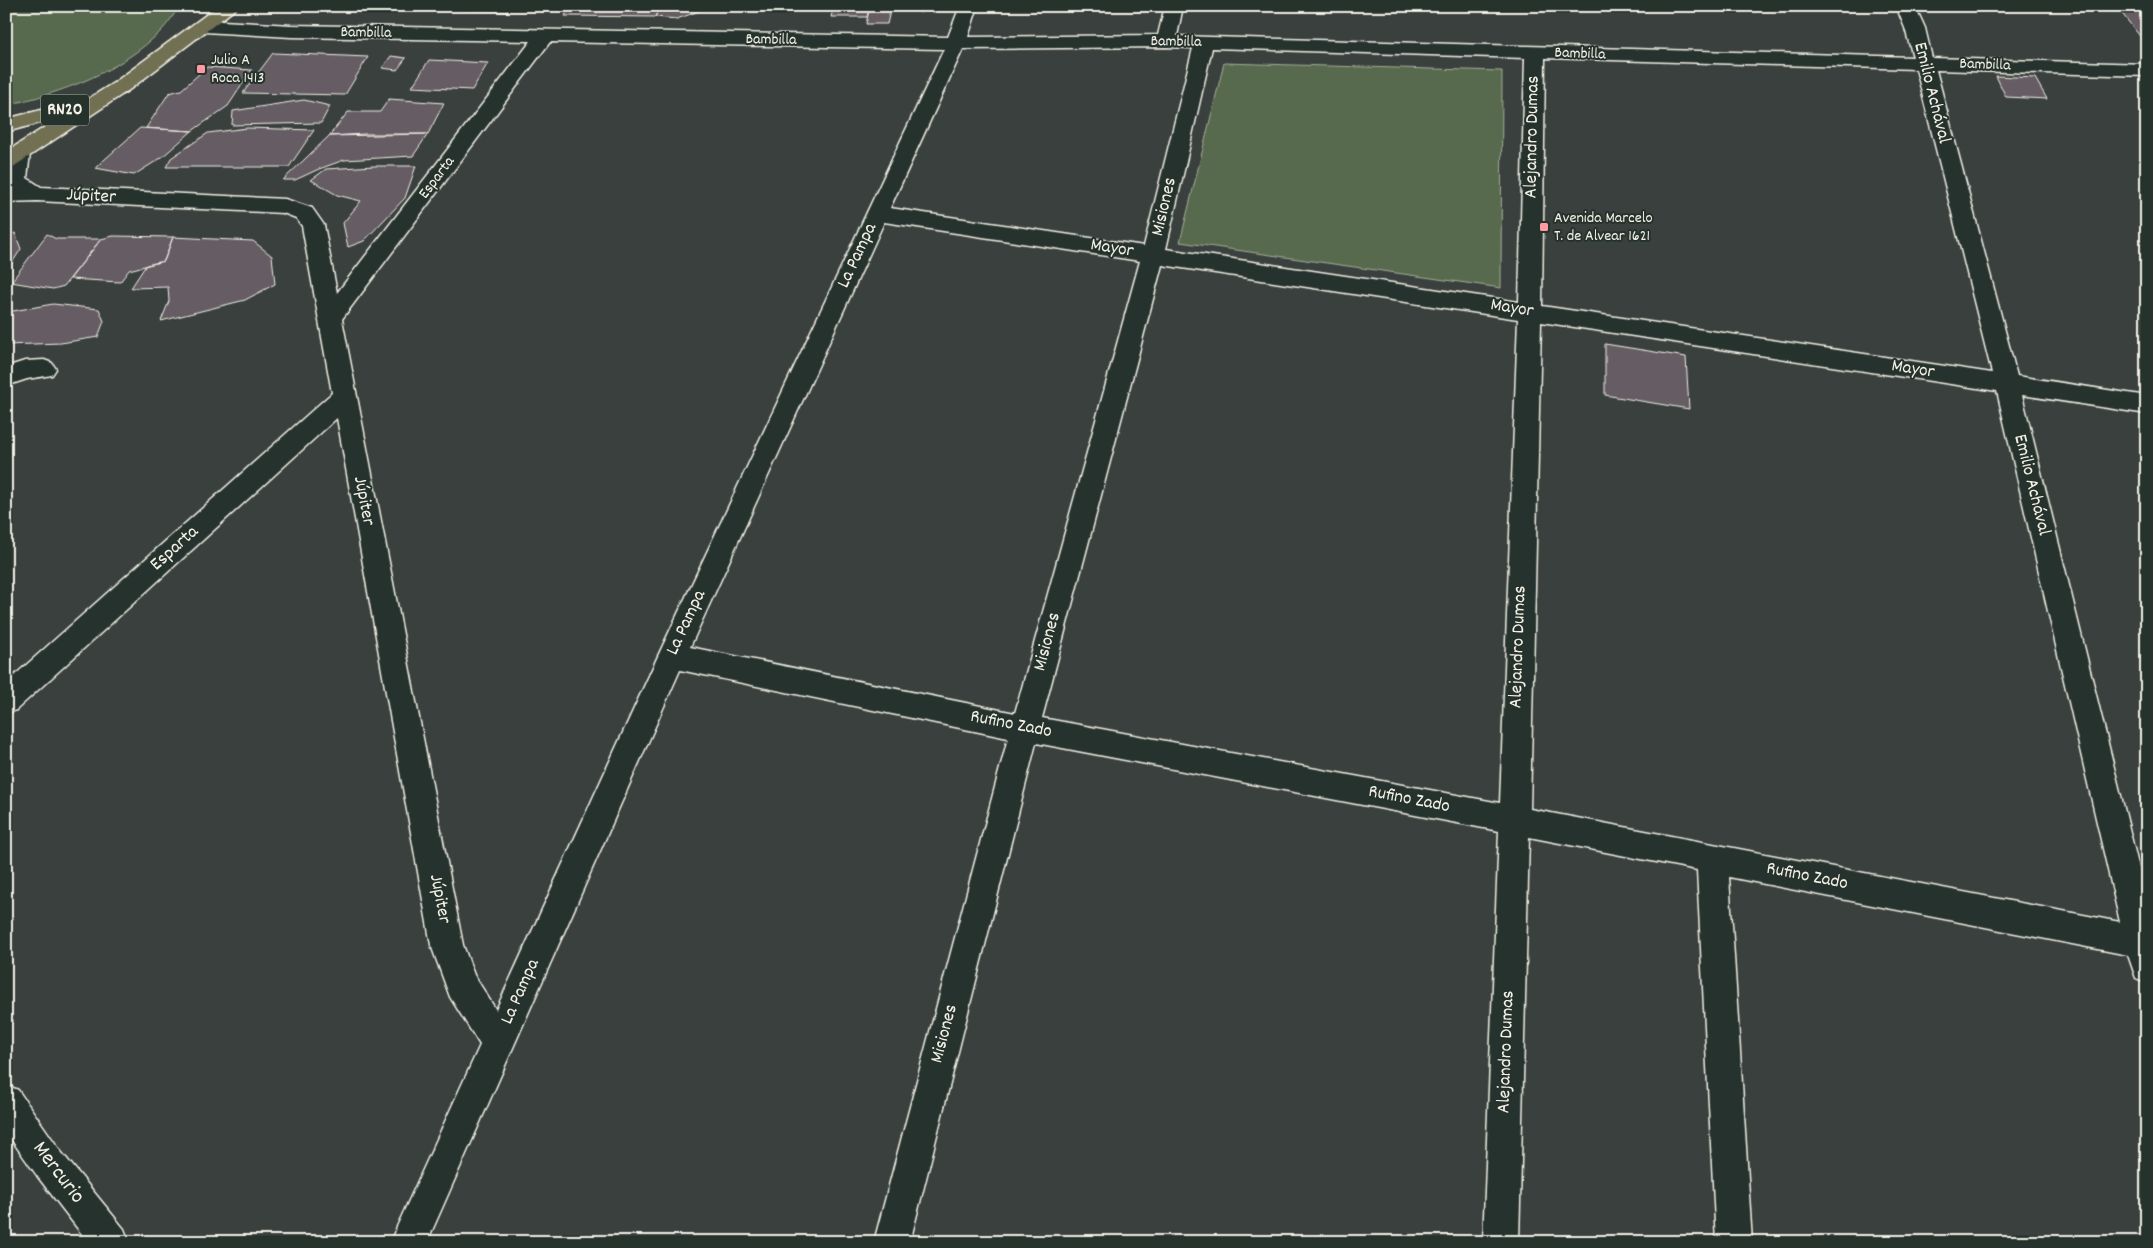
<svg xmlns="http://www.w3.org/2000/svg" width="2153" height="1248" font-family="Dekko,sans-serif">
<rect width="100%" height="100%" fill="#39403e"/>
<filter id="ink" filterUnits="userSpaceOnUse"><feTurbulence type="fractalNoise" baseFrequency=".02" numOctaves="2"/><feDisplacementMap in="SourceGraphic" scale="10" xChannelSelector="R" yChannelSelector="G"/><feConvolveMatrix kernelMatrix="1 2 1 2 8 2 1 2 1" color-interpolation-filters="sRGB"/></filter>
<g filter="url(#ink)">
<path fill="#596b4e" stroke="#a6ae9b" d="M6,6H180C174,14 168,24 161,31C120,72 62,93 6,105Z
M1224,63L1502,71L1501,288L1180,242Z"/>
<path fill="#655d64" stroke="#f4f1e8" d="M294,6H402L401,9L291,8Z
M402,6H445L441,11L401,9Z
M469,6H508L507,12L467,10Z
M570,6H660L655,17L565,16Z
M660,6H702V10L677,19L655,17Z
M761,6H797L795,11L760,10Z
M834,6H870L867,17H831Z
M911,6H932L920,13Z
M2116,6H2147V45Z
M869,10L890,11L887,24H866Z
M273,53L368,57L345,95L243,93Z
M391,56L406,58L397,70L382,68Z
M429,60L488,63L472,90L412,87Z
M207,67L252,70L228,106L192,131L146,128L169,93L181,90Z
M1996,76L2035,78L2047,99L2006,97Z
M389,99L444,103L428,134L329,136L348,112H380Z
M304,100L330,106L321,123L232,125L233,111Z
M140,128L192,131L161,158L134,175L95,168Z
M247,128L314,130L289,167H166L171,158L208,133Z
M365,134H428L413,156L344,160L319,169L295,180H283L329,136Z
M374,166H416L405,198L364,241L348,247L343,223L361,201L337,195L311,180L326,169Z
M15,233L21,249L6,272V236Z
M47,234L56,239H101L64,286L53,289L11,282Z
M113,236L173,237L164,261L129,270L120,282L70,279L101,239Z
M173,237L253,241L272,256L275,284L245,300L161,321L169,301L168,287L131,288L146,265L164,261Z
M53,304L99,309L104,321L98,337L61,343L6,345V317L13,311Z
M1605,344L1686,357L1689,409L1605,395Z"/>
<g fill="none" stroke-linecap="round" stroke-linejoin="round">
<g stroke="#f4f1e8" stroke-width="3">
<path id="minor" d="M960,6H978L968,37L1158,35L1165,6H1183L1177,36L1913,57L1905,28L1896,6H1915L1925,28L1932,58L2147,64V76L1936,70L2017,376L2147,396V414L2022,395L2147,901V983L2136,978L2128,955L1729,877L1752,1242H1716L1697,870L1529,837L1519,1242H1483L1499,831L1036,743L910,1242H874L1008,738L680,670L427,1242H390L480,1045L450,997L431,945L337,418L16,710L6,714V683L332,393L302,226L296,218L283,213L37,201L6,202V188H12C4,176 5,160 13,148L20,146L27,148L30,153L27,178L41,187L285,199L312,208L324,225L337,293L531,41L291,37L204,32L197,30L194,26L197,22L204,20L291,25L948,37ZM550,42L944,49L658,656L496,1010L474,975L463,945L342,319ZM1166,47L1193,48L1144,246L890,208L963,49ZM1212,48L1525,58L1519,302L1166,249ZM1545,58L1916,69L1992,373L1542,306ZM884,222L1140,261L1015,713L690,647ZM1162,265L1518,319L1500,803L1042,718ZM1541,322L1997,391L2120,922L1530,809Z
M44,360L52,363L56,369L52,375L27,379L6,386V367L25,361Z
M6,1085L18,1090L62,1153L124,1229L129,1242H88L38,1177L6,1132Z"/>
</g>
<g stroke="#f4f1e8" stroke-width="3">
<path id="major" d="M218,6H239L129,90L13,167L6,169V152L59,118L6,132V119L72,102L80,104L115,82Z"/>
</g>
<use href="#minor" fill="#26332d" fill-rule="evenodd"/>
<use href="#major" fill="#716f52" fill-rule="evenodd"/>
</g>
</g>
<g fill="#ff9aa2" stroke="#26332d" stroke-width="2">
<rect x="196" y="64" width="10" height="10" rx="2.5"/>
<rect x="1539" y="222" width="10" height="10" rx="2.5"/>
</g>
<g text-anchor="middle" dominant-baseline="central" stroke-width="4" stroke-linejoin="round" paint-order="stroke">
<g font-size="16" fill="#f4f1e8" stroke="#26332d">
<text transform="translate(366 33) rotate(1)">Bambilla</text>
<text transform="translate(771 40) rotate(1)">Bambilla</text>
<text transform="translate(1176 42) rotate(1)">Bambilla</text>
<text transform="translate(1580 54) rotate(2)">Bambilla</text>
<text transform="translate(1985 65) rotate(2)">Bambilla</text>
<text transform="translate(437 178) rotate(-53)">Esparta</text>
</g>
<g font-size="16" fill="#f4f1e8" stroke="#26332d" text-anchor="start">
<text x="211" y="60">Julio A<tspan x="211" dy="18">Roca 1413</tspan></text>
<text x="1554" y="218">Avenida Marcelo<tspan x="1554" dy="18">T. de Alvear 1621</tspan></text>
</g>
<rect fill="#26332d" stroke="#b6b8b0" stroke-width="1" x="41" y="94.5" width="48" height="31" rx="4"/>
<g font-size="18" font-weight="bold" fill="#f4f1e8">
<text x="65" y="110">RN20</text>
</g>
<g font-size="19" fill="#f4f1e8" stroke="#26332d">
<text transform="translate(1931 93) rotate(76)">Emilio Achával</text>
<text transform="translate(1533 137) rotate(-89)">Alejandro Dumas</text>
<text transform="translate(91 197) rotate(3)">Júpiter</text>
<text transform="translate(1165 207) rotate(-77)">Misiones</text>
<text transform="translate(1112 249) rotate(9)">Mayor</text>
<text transform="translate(858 256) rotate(-65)">La Pampa</text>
<text transform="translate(1512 309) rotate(9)">Mayor</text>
<text transform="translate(1913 370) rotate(9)">Mayor</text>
<text transform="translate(2031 485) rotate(76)">Emilio Achával</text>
<text transform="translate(363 501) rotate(79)">Júpiter</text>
<text transform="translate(175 549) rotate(-42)">Esparta</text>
<text transform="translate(687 623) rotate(-65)">La Pampa</text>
<text transform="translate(1048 642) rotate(-75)">Misiones</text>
<text transform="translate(1519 647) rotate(-88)">Alejandro Dumas</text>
<text transform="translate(1011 725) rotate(11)">Rufino Zado</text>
<text transform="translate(1409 800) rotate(11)">Rufino Zado</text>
<text transform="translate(1807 877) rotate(11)">Rufino Zado</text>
<text transform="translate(439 899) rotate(79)">Júpiter</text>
<text transform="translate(521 992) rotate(-66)">La Pampa</text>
<text transform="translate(945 1034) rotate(-75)">Misiones</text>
<text transform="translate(1507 1052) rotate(-88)">Alejandro Dumas</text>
</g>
<g font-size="22" fill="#f4f1e8" stroke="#26332d">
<text transform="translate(58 1173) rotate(53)">Mercurio</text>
</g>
</g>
<rect width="2153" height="1248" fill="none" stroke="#26332d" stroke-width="25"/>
<rect x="12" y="12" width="2128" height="1223" fill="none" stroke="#f4f1e8" stroke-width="2" filter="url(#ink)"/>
</svg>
